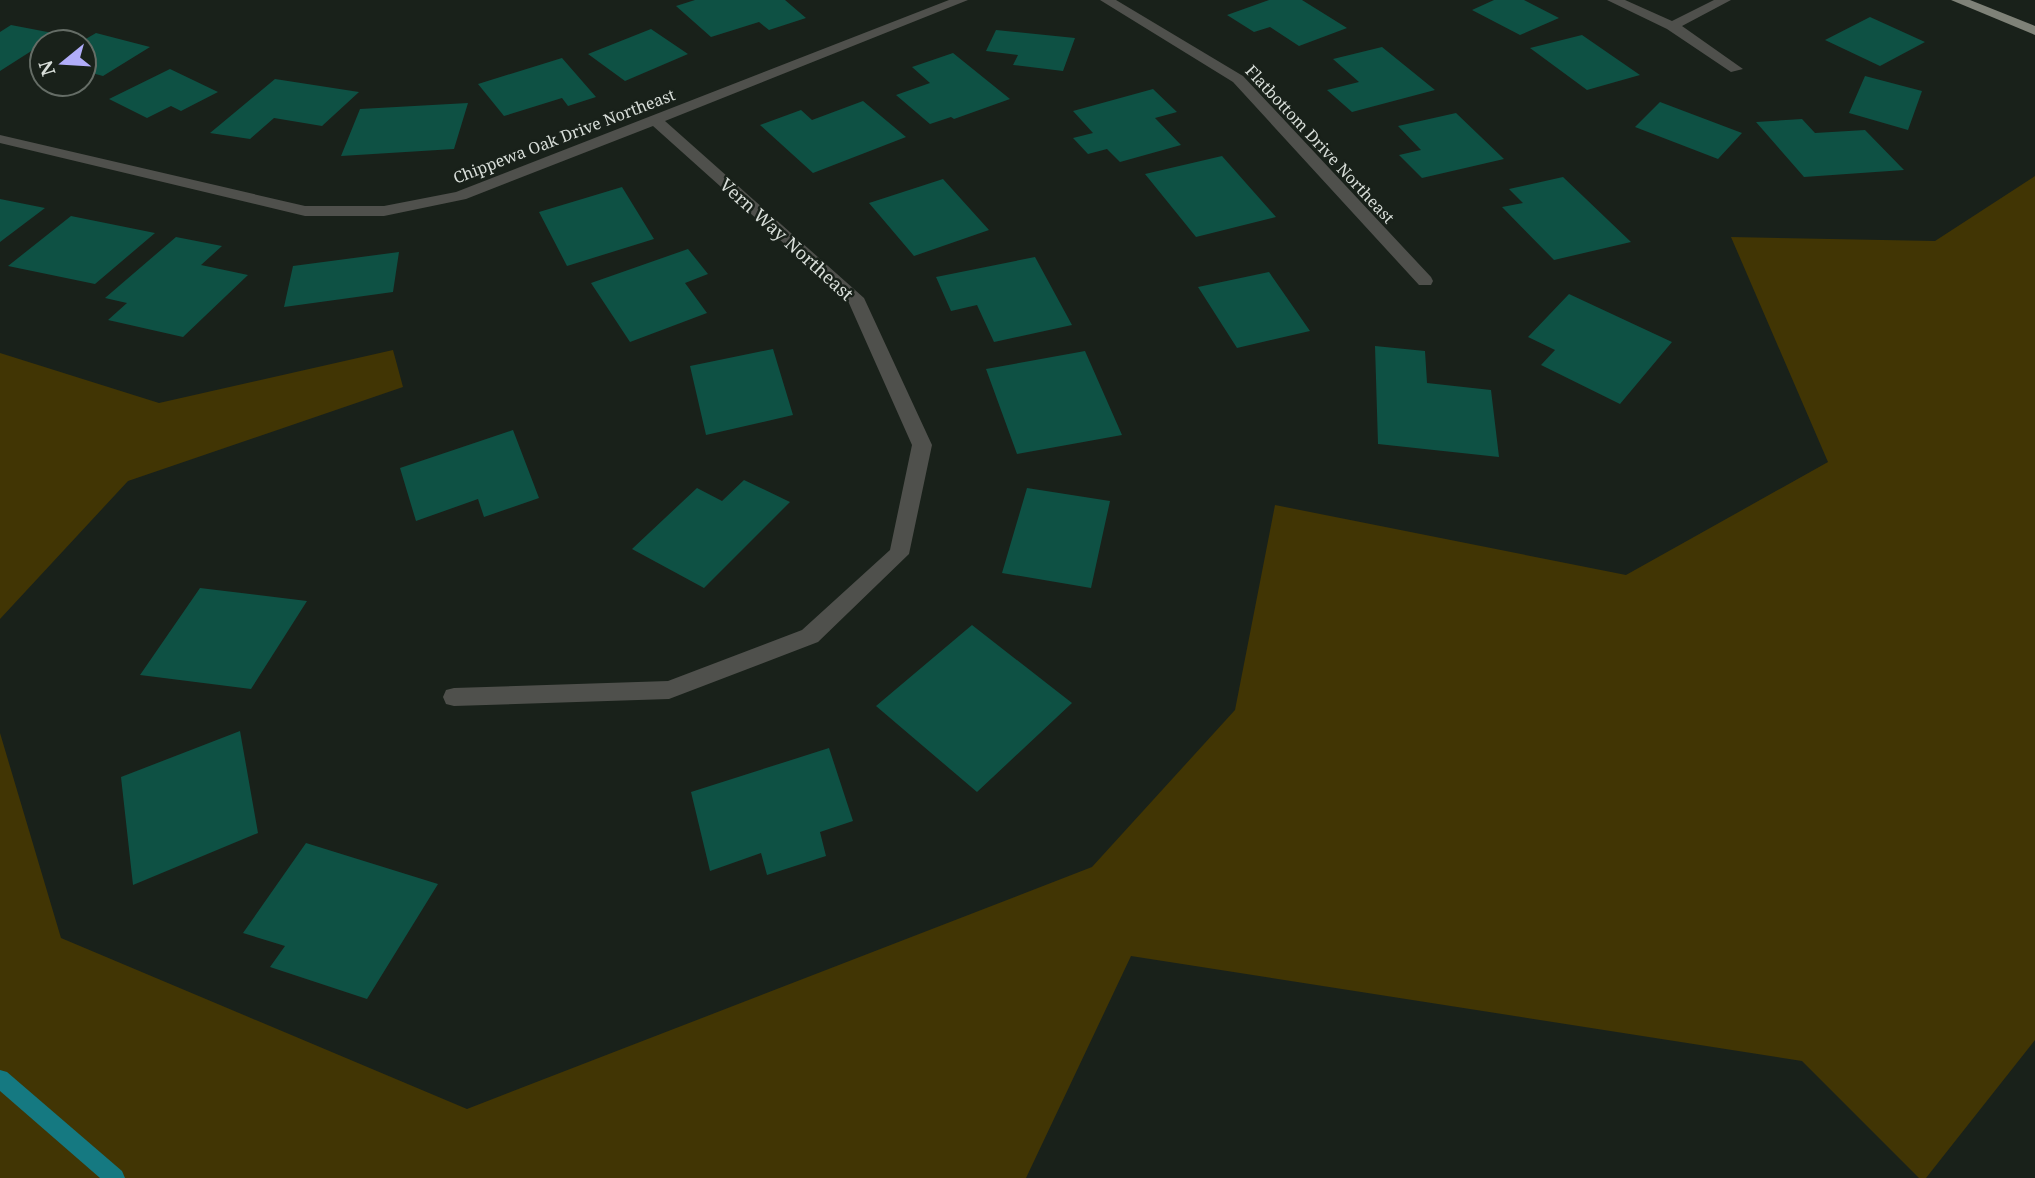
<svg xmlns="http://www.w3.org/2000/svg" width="2035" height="1178" font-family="'Noto Serif',serif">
<rect width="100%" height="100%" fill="#19211a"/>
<path fill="#413504" d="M2035,176V1040L1926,1178H1919L1802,1061L1131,956L1026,1178H0V733L61,938L467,1109L1092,867L1235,710L1275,505L1626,575L1828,462L1731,237L1935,241Z
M393,350L403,387L128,481L0,619V353L159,403Z"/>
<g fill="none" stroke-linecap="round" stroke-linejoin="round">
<path fill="#157981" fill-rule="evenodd" d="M0,1070L7,1072L122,1171L125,1178H100L0,1091Z"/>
</g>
<path fill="#0e5144" d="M695,0H785L806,18L769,30L759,22L711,37L676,6Z
M1269,0H1302L1347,28L1299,46L1270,27L1254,32L1227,15Z
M1494,0H1524L1559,18L1520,35L1472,10Z
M1870,17L1925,42L1880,66L1825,40Z
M11,25L58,34L0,71V32Z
M651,29L688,54L625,81L588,54Z
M996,30L1075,38L1063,71L1013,65L1018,55L986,51Z
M96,33L150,47L103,76L84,71V40Z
M1582,35L1640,75L1587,90L1530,48Z
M1382,47L1435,90L1352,112L1327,90L1359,82L1333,59Z
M953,53L1010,99L954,119L951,117L930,124L896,95L930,83L912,67Z
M562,58L596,97L568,106L562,98L504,116L478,84Z
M170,69L218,92L181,111L171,106L147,118L109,99Z
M1865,76L1922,91L1908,130L1849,113Z
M275,79L359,92L322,126L274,118L250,139L210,133Z
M1153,89L1177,112L1155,118L1181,145L1120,162L1107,149L1088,154L1073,138L1093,133L1073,111Z
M863,101L906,137L813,173L760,125L801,110L812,120Z
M1660,102L1742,133L1718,159L1635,127Z
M468,103L454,149L341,156L360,109Z
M1456,113L1504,159L1422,178L1399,155L1421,150L1398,126Z
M1802,119L1815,133L1865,130L1904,170L1804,177L1756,122Z
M1222,156L1276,217L1196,237L1145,174Z
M1563,177L1631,242L1554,260L1502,207L1523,203L1509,189Z
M943,179L989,230L914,256L869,203Z
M622,187L654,239L567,266L539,212Z
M0,199L45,208L0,242Z
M71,216L155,233L95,284L8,266Z
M176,237L222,246L201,265L248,275L183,337L108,320L127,303L105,298Z
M688,249L708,274L685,283L707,313L630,342L591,283Z
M399,252L393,292L284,307L293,266Z
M1035,257L1072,325L994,342L977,305L951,311L936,277Z
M1269,272L1310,331L1237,348L1198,287Z
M1569,294L1672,342L1620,404L1541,365L1555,350L1528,337Z
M1375,346L1425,351L1427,383L1491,390L1499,457L1378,444Z
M773,349L793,415L706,435L690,366Z
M1085,351L1122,435L1017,454L986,369Z
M513,430L539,498L484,517L478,499L416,521L400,468Z
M744,480L790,502L704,588L632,549L697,488L722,501Z
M1027,488L1110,501L1091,588L1002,573Z
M200,588L307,601L251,689L140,675Z
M972,625L1072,703L977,792L876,706Z
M240,731L258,833L133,885L121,777Z
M829,748L853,821L820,832L826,856L767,875L761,853L710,871L691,792Z
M306,843L438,884L367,999L270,967L285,946L243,933Z"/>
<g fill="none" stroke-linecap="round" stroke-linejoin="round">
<path fill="#4f504c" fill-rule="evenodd" d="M949,0H968L665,121L864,298L932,445L909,554L818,642L669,699L454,706L446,704L443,697L446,690L454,688L668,681L802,630L890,550L912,445L848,301L653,126L466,199L384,216H305L0,143V135L305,206H384L456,192Z
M1100,0H1116L1243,76L1431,277L1433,281L1431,285H1419L1233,82Z
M1607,0H1625L1672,21L1714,0H1731L1682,26L1743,69L1731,72L1667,29Z"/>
<path fill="#7f8278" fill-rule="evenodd" d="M1951,0H1970L2035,26V35Z"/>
</g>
<g text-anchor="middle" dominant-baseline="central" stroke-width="5" stroke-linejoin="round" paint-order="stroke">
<g font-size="16" fill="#d8ded9" stroke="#19211a">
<text transform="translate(564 136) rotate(-21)">Chippewa Oak Drive Northeast</text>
<text transform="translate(1320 144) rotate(47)">Flatbottom Drive Northeast</text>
</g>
<g font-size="18" fill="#d8ded9" stroke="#19211a">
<text transform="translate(787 239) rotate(42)">Vern Way Northeast</text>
</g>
</g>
<g transform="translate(63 63) rotate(252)"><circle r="33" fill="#19211a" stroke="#656d66" stroke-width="2"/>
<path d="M0-5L12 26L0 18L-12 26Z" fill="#b1adfa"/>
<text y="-10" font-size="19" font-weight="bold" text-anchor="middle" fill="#d8ded9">N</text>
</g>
</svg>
